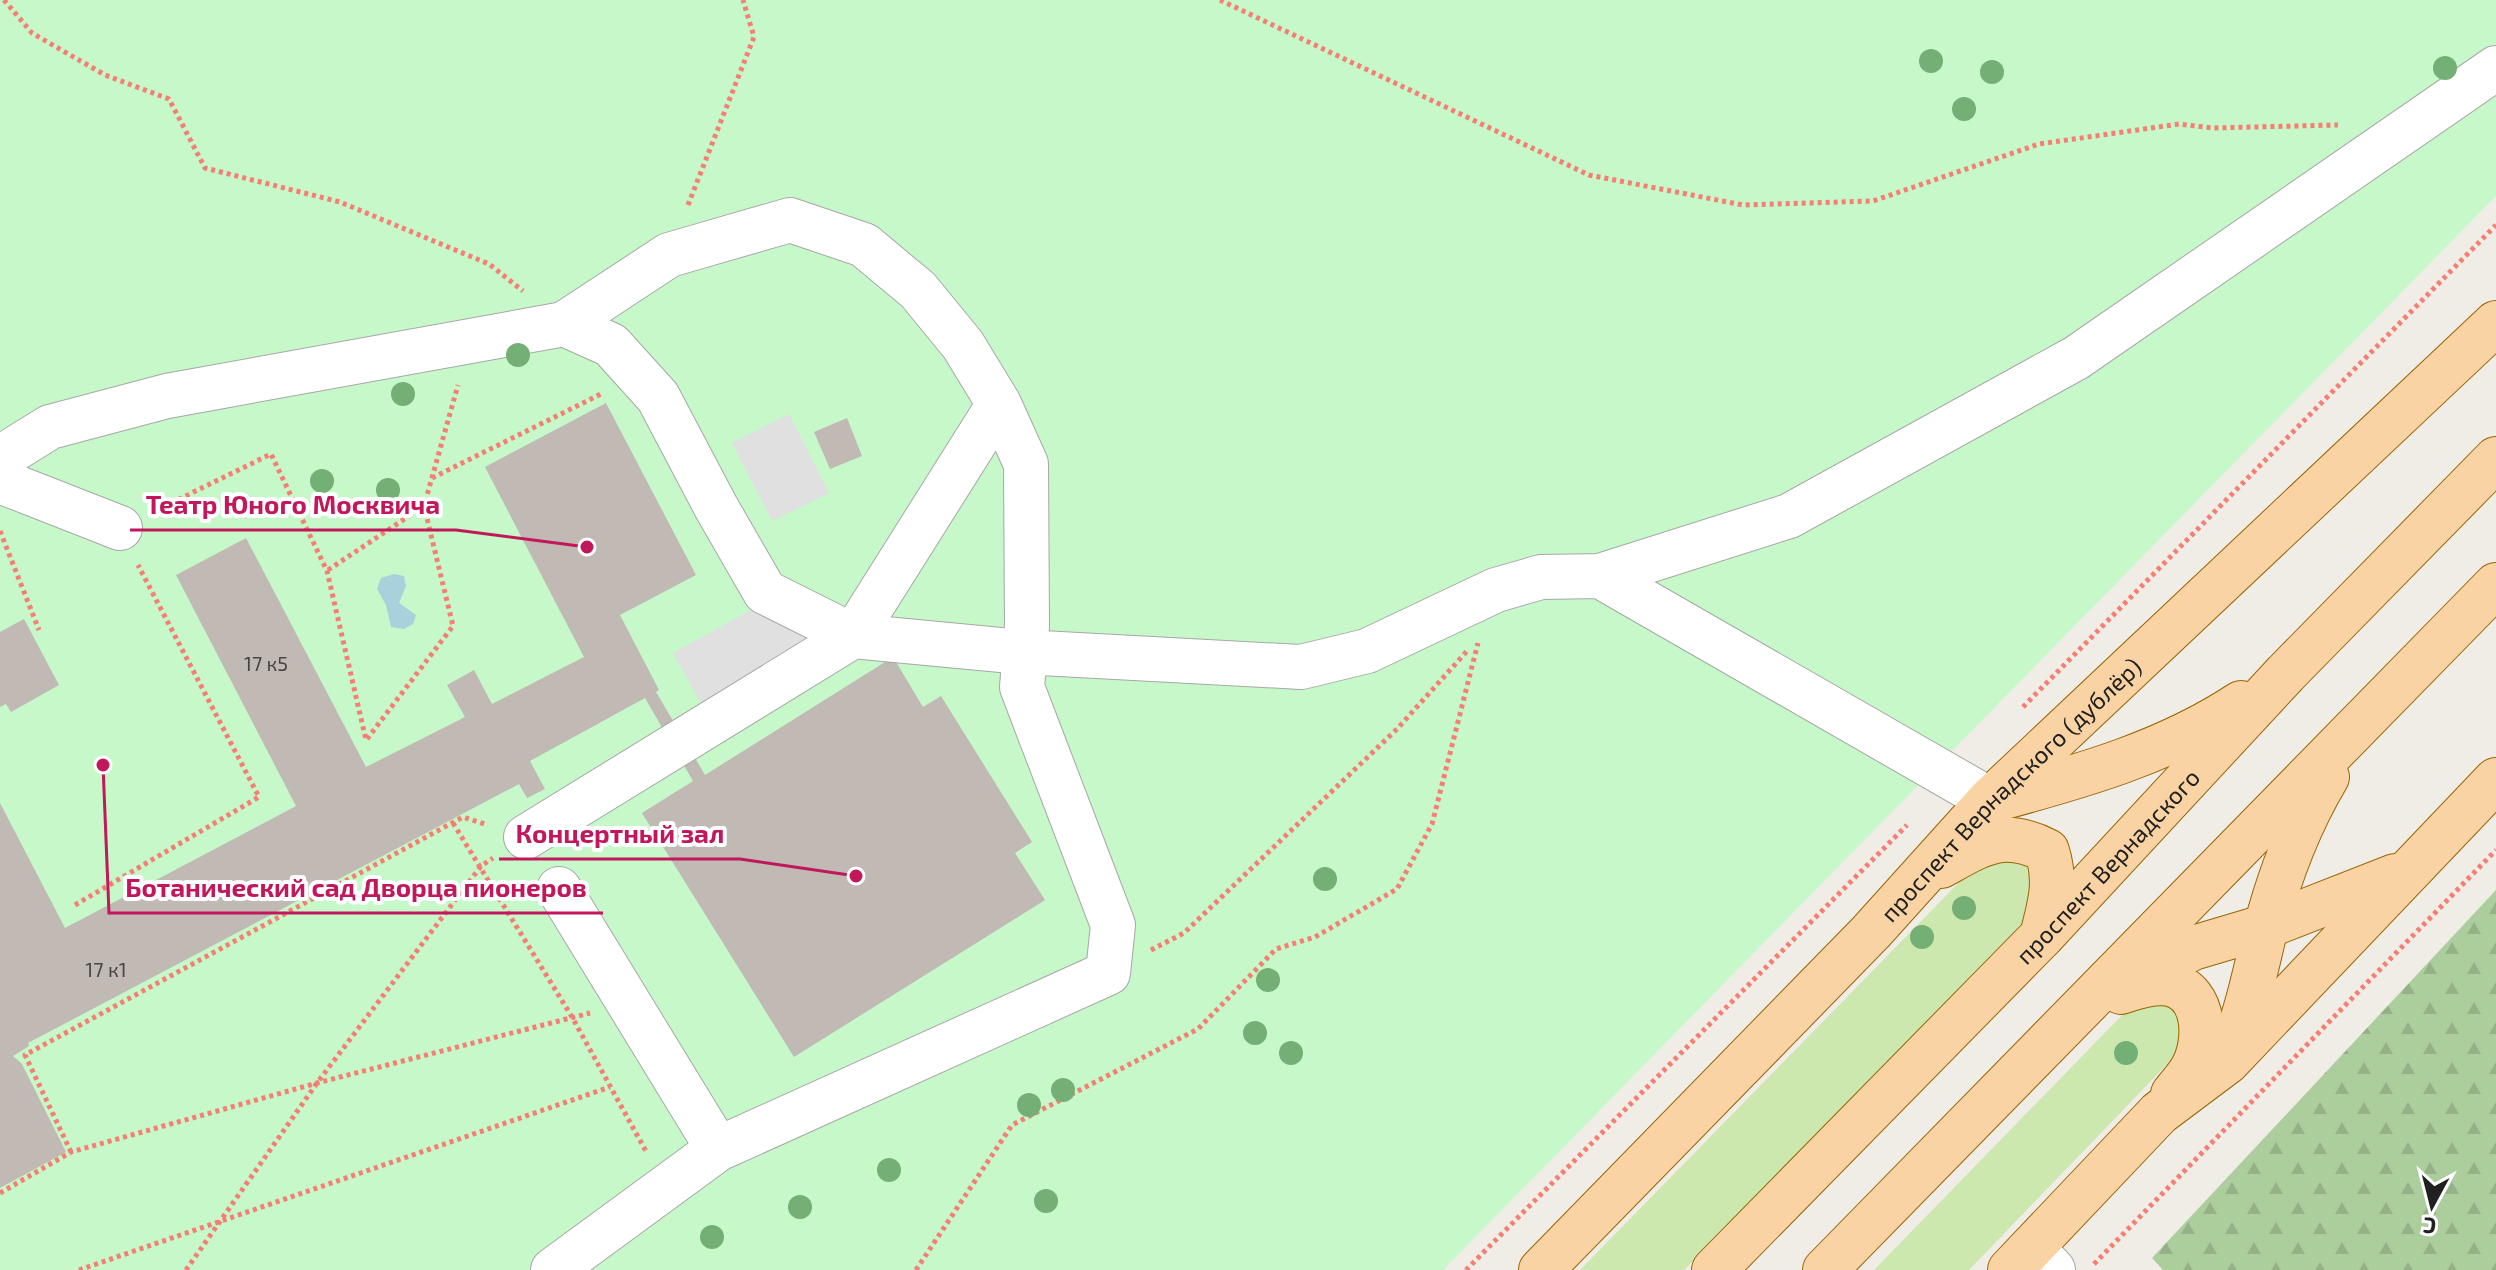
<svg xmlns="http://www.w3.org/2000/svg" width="2496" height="1270" font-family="'Exo 2',sans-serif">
<defs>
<pattern id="forest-firs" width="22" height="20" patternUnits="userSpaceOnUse" patternTransform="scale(2)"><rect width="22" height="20" fill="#acce9d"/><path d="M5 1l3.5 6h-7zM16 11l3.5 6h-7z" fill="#94b187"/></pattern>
</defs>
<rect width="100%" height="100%" fill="#f0ede7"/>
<path fill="#cce8af" d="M1993,855L2030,866L2042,883L2028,922L1684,1270H1580L1979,862Z
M2161,1002L2173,1009L2182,1022L2177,1054L1969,1270H1874L2130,1007Z"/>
<path fill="url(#forest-firs)" d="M2496,890V1270H2163L2152,1258Z"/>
<path fill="#c6f8ca" d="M0,0H2496V196L1443,1270H0Z"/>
<path fill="#e0e0e0" d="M789,414L829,493L772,521L732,443Z
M760,605L843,663L720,737L673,653Z"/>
<path fill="#a9d1dc" d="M394,574L404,576L406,586L399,603L416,615L413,624L404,629L391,627L386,605L377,589L381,578Z"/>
<path fill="#c1b9b3" d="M606,403L696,575L620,615L659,690L656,692L705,775L893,657L923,707L941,696L1032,842L1015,853L1045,900L794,1057L642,813L693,781L645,698L530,761L545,789L527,798L519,784L28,1043L29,1046L13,1056L22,1064L66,1152L0,1188V803L65,928L296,806L176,575L246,538L366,767L465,717L447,685L474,670L492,704L584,657L485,467Z
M847,418L862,456L830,469L814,432Z
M24,619L59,685L11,712L6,704L0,707V632Z"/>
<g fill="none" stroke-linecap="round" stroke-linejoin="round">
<g stroke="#a7a7a7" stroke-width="46">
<path id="minor" d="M564,324L611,345L658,397L716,507L765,592L853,636L1023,652L1301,667L1367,651L1496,590L1541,577L1600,576L1789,516L2076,358L2496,68
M0,458L50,427L167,396L564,324L669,255L790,220L864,245L918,290L963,345L999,404L1026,464L1027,626L1022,687L1113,925L1108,973L718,1149L553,1270
M0,481L120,528
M1600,576L1990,800
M526,837L853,636L999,404
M559,889L718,1149
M2032,1248L2053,1270"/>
</g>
<g stroke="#986505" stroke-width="46">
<g id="major">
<path d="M1997,799C2082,776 2167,752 2241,703"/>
<path d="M1941,866C1981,844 2003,828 2047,851C2057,883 2050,904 2042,936"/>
<path d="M2121,984L2193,948L2267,926L2395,876"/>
<path d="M2121,992C2136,987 2154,981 2170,984C2207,992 2207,1043 2192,1069C2187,1078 2179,1086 2173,1094"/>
<path d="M2233,1047C2248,1008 2256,968 2266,927C2280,874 2299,824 2327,777"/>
<path id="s1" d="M1541,1270L1871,932L1990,800L2496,323"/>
<path id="s2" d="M1714,1270L2042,936L2286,673L2496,459"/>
<path d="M1825,1270L2496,585"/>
<path d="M2010,1270L2159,1113L2227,1062L2496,780"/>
</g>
</g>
<path stroke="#f67e73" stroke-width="5" stroke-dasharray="4 4" stroke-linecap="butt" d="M4,0L32,33L105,75L169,99L205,168L340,202L489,264L523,291
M1220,0L1589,175L1743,205L1873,201L2039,144L2179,124L2212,128L2338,125
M688,205L754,37L743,0
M432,478L601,394
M157,510L271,454L327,571L366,740
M0,531L39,630
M328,570L424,506L458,385
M2023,707L2496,225
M367,739L453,626L424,506
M453,823L572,1017L647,1153
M75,905L259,797L138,565
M1151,950L1184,933L1397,729L1468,650
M71,1152L25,1055L463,817L488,825
M0,1193L71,1152L317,1083L590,1013
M2094,1264L2496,850
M79,1270L610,1087
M186,1270L317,1083L481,866L493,858
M916,1270L1012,1125L1198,1029L1276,949L1315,937L1397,889L1432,824L1478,643
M1466,1270L1907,825"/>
<use href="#minor" stroke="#fff" stroke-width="44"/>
<use href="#major" stroke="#f9d3a3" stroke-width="44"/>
</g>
<g fill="#74af75">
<circle cx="1931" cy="61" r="12"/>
<circle cx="2445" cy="68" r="12"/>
<circle cx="1992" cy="72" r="12"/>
<circle cx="1964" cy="109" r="12"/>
<circle cx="518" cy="355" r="12"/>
<circle cx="403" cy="394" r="12"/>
<circle cx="322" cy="481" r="12"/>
<circle cx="388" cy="490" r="12"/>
<circle cx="1325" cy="879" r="12"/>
<circle cx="1964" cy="908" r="12"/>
<circle cx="1922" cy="937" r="12"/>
<circle cx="1268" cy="980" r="12"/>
<circle cx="1255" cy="1033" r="12"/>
<circle cx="1291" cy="1053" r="12"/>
<circle cx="2126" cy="1053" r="12"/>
<circle cx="1063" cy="1090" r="12"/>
<circle cx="1029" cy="1105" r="12"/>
<circle cx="889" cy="1170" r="12"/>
<circle cx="1046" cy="1201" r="12"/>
<circle cx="800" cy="1207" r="12"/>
<circle cx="712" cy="1237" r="12"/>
</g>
<g text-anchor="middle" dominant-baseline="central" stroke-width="8" stroke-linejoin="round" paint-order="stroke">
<g font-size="20" fill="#484645">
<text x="266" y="663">17 к5</text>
<text x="106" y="969">17 к1</text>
</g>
<g font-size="24" fill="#202020" stroke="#fff">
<text stroke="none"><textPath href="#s1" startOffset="672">проспект Вернадского (дублёр)</textPath></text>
<text stroke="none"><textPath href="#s2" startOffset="564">проспект Вернадского</textPath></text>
</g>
</g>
<path fill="none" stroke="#c2185b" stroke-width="3" d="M587 547L456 530H130M856 876L740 859H499M103 765L109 913H603"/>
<g fill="#c2185b" stroke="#fff" stroke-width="3">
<circle cx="587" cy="547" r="8"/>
<circle cx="856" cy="876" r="8"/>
<circle cx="103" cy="765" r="8"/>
</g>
<g font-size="26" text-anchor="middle" font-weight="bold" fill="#c2185b" stroke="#fff" stroke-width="8" stroke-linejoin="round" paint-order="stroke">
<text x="293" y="514">Театр Юного Москвича</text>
<text x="620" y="843">Концертный зал</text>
<text x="356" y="897">Ботанический сад Дворца пионеров</text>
</g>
<g transform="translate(2432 1206) rotate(187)" stroke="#ffffff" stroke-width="6" paint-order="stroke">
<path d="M0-6L14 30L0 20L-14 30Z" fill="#202020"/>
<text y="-12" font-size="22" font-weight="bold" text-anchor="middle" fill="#202020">С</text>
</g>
</svg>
